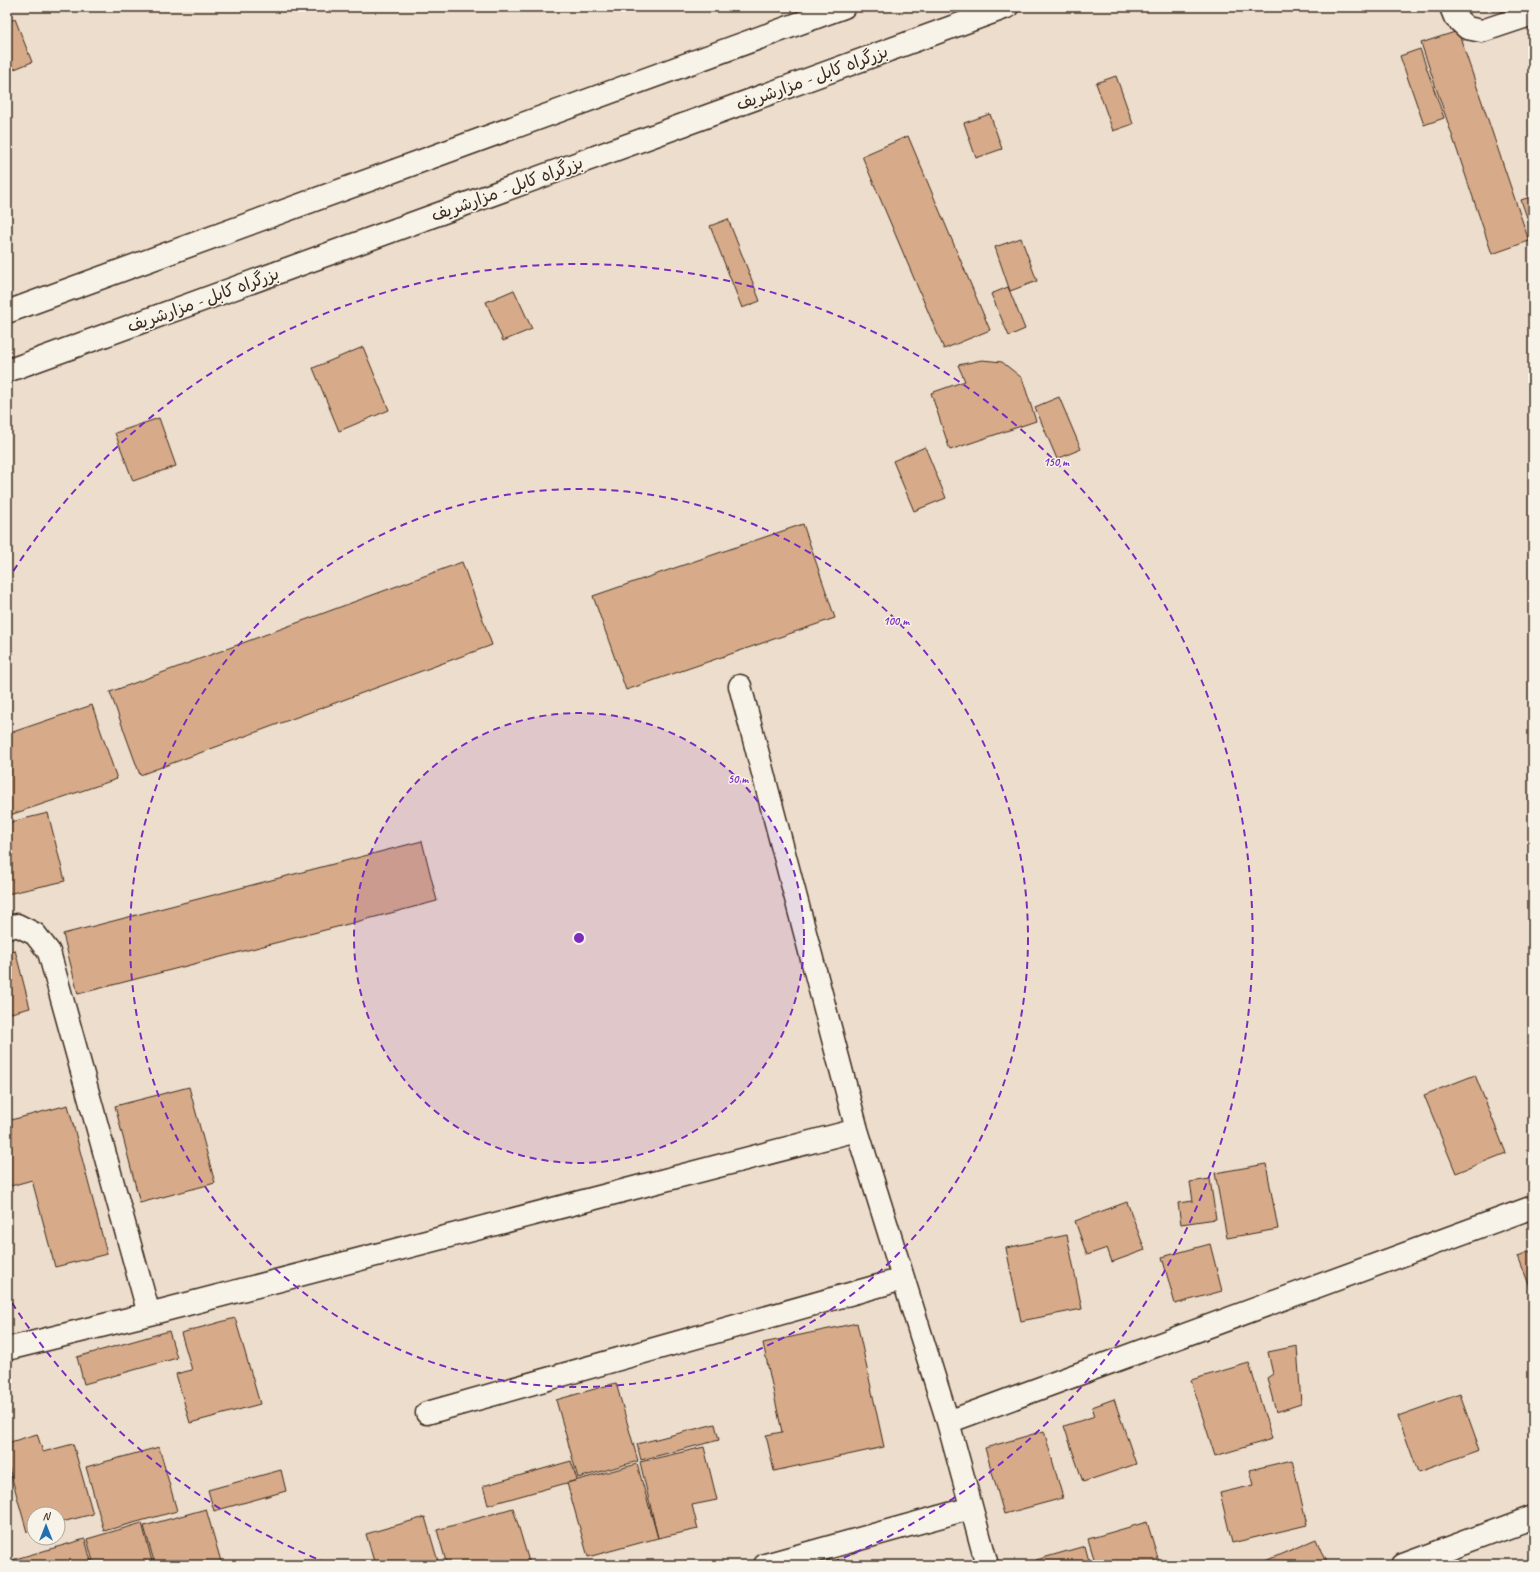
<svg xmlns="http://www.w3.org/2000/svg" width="1540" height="1572" font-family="Caveat,'Playpen Sans Arabic',sans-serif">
<rect width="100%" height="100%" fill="#edddcc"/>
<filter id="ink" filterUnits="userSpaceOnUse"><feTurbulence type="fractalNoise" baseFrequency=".025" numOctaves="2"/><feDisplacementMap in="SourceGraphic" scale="8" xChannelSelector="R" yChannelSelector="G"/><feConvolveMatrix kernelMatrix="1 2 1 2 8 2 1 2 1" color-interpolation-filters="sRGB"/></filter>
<g filter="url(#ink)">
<path fill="#d7ab89" stroke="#3b2a1e" d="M15,19L32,62L7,72V22Z
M1458,31L1529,241L1492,254L1421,43Z
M1420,49L1444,118L1424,125L1400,56Z
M1116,76L1133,124L1113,131L1096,83Z
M990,114L1002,149L976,158L964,123Z
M908,136L990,330L944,349L862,156Z
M1533,196V235L1521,200Z
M728,219L760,301L742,308L710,226Z
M1021,238L1037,281L1010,291L995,247Z
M1008,287L1025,329L1009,336L991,294Z
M514,290L532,329L503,341L486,302Z
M363,347L389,410L339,431L313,368Z
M982,360L1002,362L1022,378L1036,421L950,450L931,393L965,381L958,365Z
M1059,397L1081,449L1057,459L1035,407Z
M159,418L176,466L133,481L115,433Z
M925,447L946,498L914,511L893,461Z
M803,524L835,618L626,690L593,596Z
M462,562L492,645L140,775L110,692Z
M92,705L117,779L7,816V734Z
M48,813L65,881L7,894V823Z
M422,841L437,901L78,994L63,934Z
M15,950L30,1008L7,1014V952Z
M1475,1075L1506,1153L1456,1173L1424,1095Z
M189,1087L215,1183L140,1203L115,1106Z
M68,1105L107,1254L55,1267L32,1180L7,1187V1121Z
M1266,1164L1278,1229L1227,1238L1215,1173Z
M1210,1179L1216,1219L1181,1224L1178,1203L1193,1201L1190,1182Z
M1127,1202L1145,1250L1112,1262L1107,1248L1087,1255L1075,1221Z
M1067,1235L1082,1309L1021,1321L1006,1248Z
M1210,1244L1222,1291L1175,1304L1162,1257Z
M1533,1250V1295L1518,1256Z
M235,1318L260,1404L190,1423L176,1374L192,1370L181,1333Z
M857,1323L884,1447L774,1471L766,1435L782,1432L763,1343Z
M169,1331L177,1358L84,1384L77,1357Z
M1297,1346L1301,1404L1276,1412L1267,1378L1273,1374L1268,1352Z
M1249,1363L1272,1439L1215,1456L1191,1380Z
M616,1383L638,1461L578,1478L556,1400Z
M1460,1394L1480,1450L1418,1472L1398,1416Z
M1114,1399L1136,1464L1083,1482L1064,1426L1095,1416L1092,1407Z
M715,1424L719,1440L641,1460L637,1444Z
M1044,1431L1063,1498L1004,1514L985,1448Z
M37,1434L43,1452L73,1444L93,1514L58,1523V1514H34V1530L27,1532L7,1461V1443Z
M159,1447L177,1511L104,1531L86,1467Z
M704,1447L717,1500L692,1505L698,1529L658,1538L640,1462Z
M1292,1460L1307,1525L1232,1543L1220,1493L1254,1485L1250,1470Z
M571,1461L577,1480L488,1505L483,1486Z
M637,1464L658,1538L588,1557L567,1483Z
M281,1470L286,1491L214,1511L208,1490Z
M513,1508L530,1565H447L437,1530Z
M206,1509L222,1565H155L144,1526Z
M425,1517L439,1565H375L366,1534Z
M1147,1522L1160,1565H1096L1088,1539Z
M142,1523L153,1565H94L87,1539Z
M85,1539L92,1565H14L12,1560Z
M1316,1539L1327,1565H1256Z
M1085,1546L1090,1565H1038L1036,1560Z
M829,1559L830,1565H805Z"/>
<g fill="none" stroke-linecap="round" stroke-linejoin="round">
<g stroke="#3b2a1e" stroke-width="25">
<path id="minor" d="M1451,7L1455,17L1467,28L1482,31L1533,14
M740,686L857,1130L948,1422
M7,928L17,925L35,934L49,952L149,1314
M7,1349L149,1314L857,1130
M427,1413L903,1279
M765,1565L971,1508
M987,1565L948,1422L1533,1207
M1403,1565L1533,1517"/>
</g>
<g stroke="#3b2a1e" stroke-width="25">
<path id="highway" d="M7,312L844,7
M7,371L1007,7"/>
</g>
<use href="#minor" stroke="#f7f3e8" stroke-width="22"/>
<use href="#highway" stroke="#f7f3e8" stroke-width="22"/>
</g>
</g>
<circle cx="579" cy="938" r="225" fill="#7b2cbf" fill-opacity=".12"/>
<g fill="none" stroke="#7b2cbf" stroke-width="2" stroke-dasharray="7 5">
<circle cx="579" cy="938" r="225"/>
<circle cx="579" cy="938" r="449"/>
<path d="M327 1563A674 674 0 0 1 7 1295M7 581A674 674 0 1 1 831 1563"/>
</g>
<g text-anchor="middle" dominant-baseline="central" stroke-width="3" stroke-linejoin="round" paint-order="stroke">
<g font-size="17" fill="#3b2a1e" stroke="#f7f3e8">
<text transform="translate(812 78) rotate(-20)">بزرگراه کابل - مزارشریف</text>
<text transform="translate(507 189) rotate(-20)">بزرگراه کابل - مزارشریف</text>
<text transform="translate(203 300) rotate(-20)">بزرگراه کابل - مزارشریف</text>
</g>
</g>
<circle cx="579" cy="938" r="6" fill="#7b2cbf" stroke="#f7f3e8" stroke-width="2"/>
<g font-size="12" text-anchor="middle" font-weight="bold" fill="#7b2cbf" stroke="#f7f3e8" stroke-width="3" stroke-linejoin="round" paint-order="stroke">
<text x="1056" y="466">150 m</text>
<text x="896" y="625">100 m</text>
<text x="738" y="783">50 m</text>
</g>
<rect width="1540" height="1572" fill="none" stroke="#f7f3e8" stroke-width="24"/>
<rect x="12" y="12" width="1516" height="1548" fill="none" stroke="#3b2a1e" stroke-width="1.5" filter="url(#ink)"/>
<g transform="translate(46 1526)"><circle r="19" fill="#f7f3e8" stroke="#aca397"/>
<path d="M0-3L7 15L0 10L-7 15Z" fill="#1f6fb2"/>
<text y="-6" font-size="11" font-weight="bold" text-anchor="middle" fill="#3b2a1e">N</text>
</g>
</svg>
